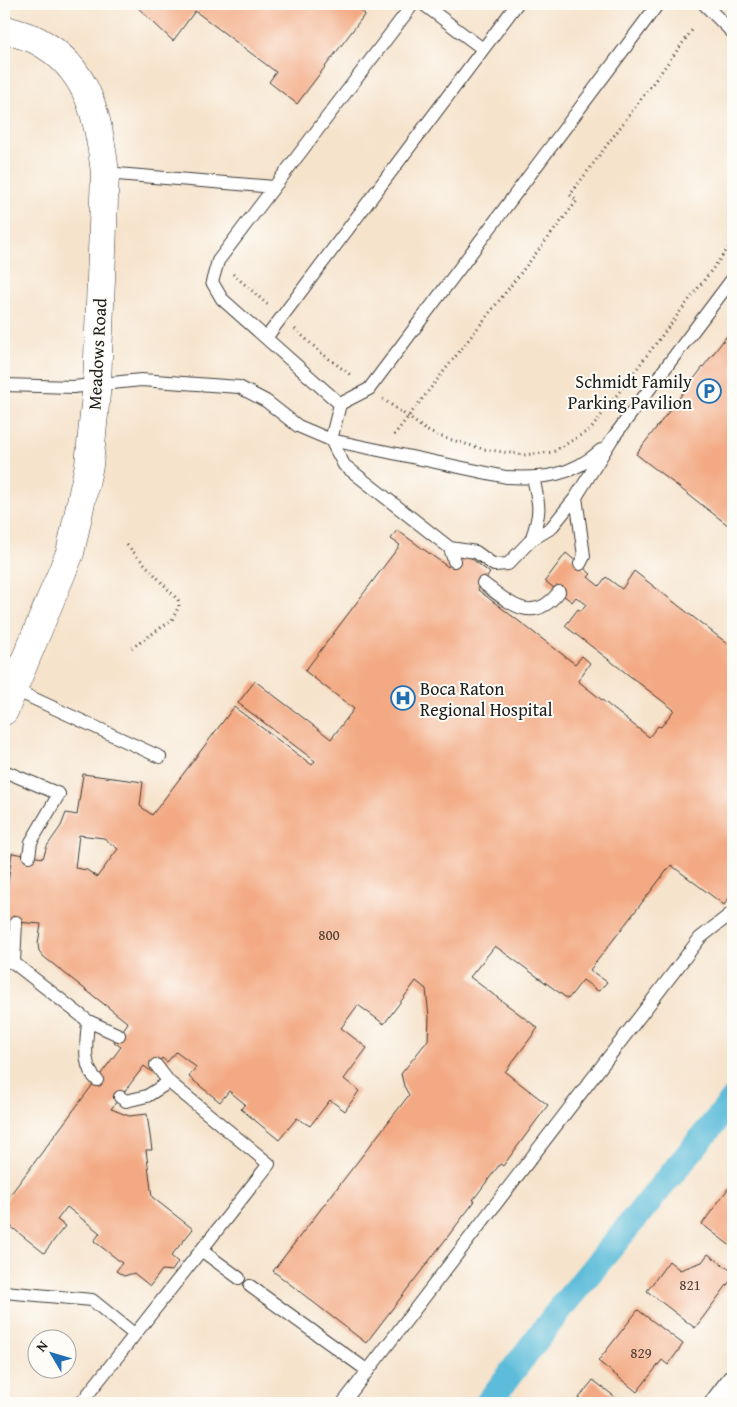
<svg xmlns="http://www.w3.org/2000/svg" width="737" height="1407" font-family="'Gentium Book Plus',serif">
<rect width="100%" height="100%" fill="#fdfcf7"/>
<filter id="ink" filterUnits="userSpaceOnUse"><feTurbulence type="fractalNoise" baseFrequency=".02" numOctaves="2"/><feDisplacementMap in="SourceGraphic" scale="10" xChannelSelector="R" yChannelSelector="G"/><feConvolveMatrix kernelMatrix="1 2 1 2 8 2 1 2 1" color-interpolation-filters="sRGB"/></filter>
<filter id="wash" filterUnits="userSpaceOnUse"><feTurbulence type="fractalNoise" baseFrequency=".0096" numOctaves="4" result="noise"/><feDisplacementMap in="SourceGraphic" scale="20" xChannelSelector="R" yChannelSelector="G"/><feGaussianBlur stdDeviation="1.12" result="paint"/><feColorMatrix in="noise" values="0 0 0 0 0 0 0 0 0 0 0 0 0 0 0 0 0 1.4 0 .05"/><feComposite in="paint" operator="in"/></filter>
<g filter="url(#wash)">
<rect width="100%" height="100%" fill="#f6e3cc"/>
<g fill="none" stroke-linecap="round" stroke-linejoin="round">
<path stroke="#5bbcd9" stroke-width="26" d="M488,1403L563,1305L733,1100"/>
</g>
<g id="blocks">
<path fill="#f3aa84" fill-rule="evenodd" d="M134,4H352L365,14L297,104L269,82L276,72L195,11L173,41Z
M733,328V529L636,454Z
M397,530L448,567L462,551L490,573L478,590L575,664L582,656L590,663L578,681L649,737L658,726L661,727L674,710L565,626L578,609L581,611L586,604L576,597L572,602L545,581L566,553L591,574L588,577L599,586L606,577L622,589L634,571L733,648V892L724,905L671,865L590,970L607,982L600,990L598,991L583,980L568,999L495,946L470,977L538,1028L505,1072L548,1105L503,1166L500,1164L473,1200L475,1201L366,1343L273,1271L409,1095L404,1086L401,1074L428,1040L429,1017L426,989L416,981L384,1024L358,1005L341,1028L367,1048L344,1079L359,1091L345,1111L330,1100L310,1126L297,1118L279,1140L241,1109L245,1104L229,1091L220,1102L189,1077L196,1067L176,1052L167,1062L162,1058L152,1072L144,1066L111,1109L129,1116L147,1114L152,1150H146L152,1197L193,1229L171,1256L178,1262L172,1271L162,1270L150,1286L134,1273L124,1276L116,1271L122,1263L94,1241L100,1233L67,1207L57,1220L65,1226L44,1253L4,1221V1203L121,1047L114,1042L128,1023L44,957L39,951L38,944L41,924L4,921V913L12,853L43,858L47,846L61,826L66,813L77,815L83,774L143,782L140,806L152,815L234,707L312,765L315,761L238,703L255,681L331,739L354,709L305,671L400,545L391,539ZM79,835L104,838L118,849L97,877L87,870L75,868Z
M733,1182V1248L702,1224Z
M708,1254L733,1272V1277L695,1328L647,1291L669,1261L680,1270L702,1262Z
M638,1310L683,1344L668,1365L662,1360L637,1392L598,1361Z
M593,1380L623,1403H575Z"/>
</g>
</g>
<g filter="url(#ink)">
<use href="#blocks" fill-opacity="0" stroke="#3d3a36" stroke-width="1"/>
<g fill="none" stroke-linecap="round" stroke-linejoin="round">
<g stroke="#3d3a36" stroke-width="14">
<path id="service" d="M423,4L483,49
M704,4L733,33
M105,173L274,187
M266,338L517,4
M4,385L73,387L141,380L239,387L266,401L298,426L331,440L340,404L222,299L212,282L218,261L413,4
M340,404L369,389L658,4
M331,440L344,465L450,548L476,552L494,565L508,564L531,540L551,528L576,497L612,439L733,278
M331,440L506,477C544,479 572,476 601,450
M576,497L584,556L580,564
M531,540C541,513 540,506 533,478
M450,548L454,561
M483,583C510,603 532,626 559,592
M13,689L160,757
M4,771L59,794L31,842L29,856
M4,961L14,963L88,1021L119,1035
M14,963L16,922
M88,1021C87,1040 81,1066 97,1080
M120,1097L126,1101L147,1096L169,1082
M201,1250L239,1278
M250,1286L368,1371
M4,1292L92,1300L134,1334
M81,1403L269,1164L169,1082L156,1065
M343,1403L700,938L733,912"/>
</g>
<g stroke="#3d3a36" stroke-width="26">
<path id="minor" d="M717,1403L733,1382"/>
</g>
<g stroke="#3d3a36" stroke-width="29">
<path id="tertiary" d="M4,29C14,33 26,35 36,40C89,67 99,119 105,173L97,384L89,465L70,553L4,711"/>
</g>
<path stroke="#3d3a36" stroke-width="3" stroke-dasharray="1 4" stroke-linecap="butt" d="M233,274L268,305
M295,329L320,352L352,376
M383,399L429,432L445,438L483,449L524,455L553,452L591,429L733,242
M394,435L577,201L570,195L693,29
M127,545L178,600L179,606L172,620L132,648"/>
<use href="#service" stroke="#fff" stroke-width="12"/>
<use href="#minor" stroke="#fff" stroke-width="24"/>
<use href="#tertiary" stroke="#fff" stroke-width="28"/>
</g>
</g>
<defs>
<g id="parking-ring" transform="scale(1.25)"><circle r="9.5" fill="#fdfcf7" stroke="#1f6fb2" stroke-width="1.5"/><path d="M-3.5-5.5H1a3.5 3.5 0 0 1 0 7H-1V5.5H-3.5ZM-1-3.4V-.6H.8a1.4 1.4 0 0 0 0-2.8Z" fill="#1f6fb2"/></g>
<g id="hospital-ring" transform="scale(1.25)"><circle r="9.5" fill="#fdfcf7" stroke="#1f6fb2" stroke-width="1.5"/><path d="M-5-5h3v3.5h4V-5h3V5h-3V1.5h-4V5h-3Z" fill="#1f6fb2"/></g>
</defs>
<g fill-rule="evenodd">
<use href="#parking-ring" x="709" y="391"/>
<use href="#hospital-ring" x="403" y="698"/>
</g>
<g text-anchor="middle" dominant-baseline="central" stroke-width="4" stroke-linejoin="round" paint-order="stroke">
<g font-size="15" fill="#524036">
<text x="329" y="934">800</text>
<text x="690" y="1284">821</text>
<text x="641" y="1352">829</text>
</g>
<g font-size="18" fill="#1c1c1c" stroke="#fdfcf7">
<text transform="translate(97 354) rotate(-87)">Meadows Road</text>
</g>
<g font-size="18" fill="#1c1c1c" stroke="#fdfcf7" text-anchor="end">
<text x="692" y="381">Schmidt Family<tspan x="692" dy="21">Parking Pavilion</tspan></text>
<text x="420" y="688" text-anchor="start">Boca Raton<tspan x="420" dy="21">Regional Hospital</tspan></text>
</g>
</g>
<rect width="737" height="1407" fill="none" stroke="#fdfcf7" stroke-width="20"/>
<g transform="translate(52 1354) rotate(308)"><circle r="24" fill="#fdfcf7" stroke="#a3a29f"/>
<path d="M0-4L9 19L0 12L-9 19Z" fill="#1f6fb2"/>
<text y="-8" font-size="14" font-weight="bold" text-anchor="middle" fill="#1c1c1c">N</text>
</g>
</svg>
